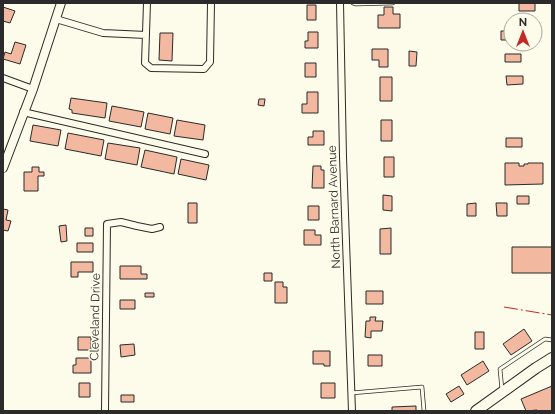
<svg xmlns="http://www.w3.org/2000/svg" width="555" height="414" font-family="Raleway,sans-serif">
<rect width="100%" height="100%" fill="#fdfbea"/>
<path fill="#f2b8a0" stroke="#2b2b2b" d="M519,3H535V11H519Z
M307,5H316V20H307Z
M3,7L15,11L10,23L3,21Z
M384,7H393V14H400V28H378V15H384Z
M501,31H511V40H501Z
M308,32H318V48H305V41H308Z
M160,33H173L172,61L159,60Z
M15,42L26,45L20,64L3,59L5,52L11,54Z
M372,49H388V67H379V60H372Z
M409,51L417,52L416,66H409Z
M505,54H521V62H505Z
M305,63H316V77H305Z
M506,76H523V84L507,85Z
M380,77H392V101H380Z
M307,92H318V113H302V104H307Z
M71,98L107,103L105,118L72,113V110L69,109Z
M259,99H265L264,106L258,105Z
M112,106L144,112L141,127L109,121Z
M148,113L173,118L170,134L145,129Z
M177,120L205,125L203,140L174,136Z
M381,120H392V141H381Z
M33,125L61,130L58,146L30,141Z
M313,131H324V145H308V137H313Z
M68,133L104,140L101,156L65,149Z
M506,138H522V147H506Z
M108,143L140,148L137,165L105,159Z
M145,150L177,157L174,174L141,167Z
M384,157H394V177H384Z
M181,159L209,165L206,180L178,174Z
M505,163H519V166H524V164H528V163H543V184L505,185Z
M313,166H321V170H324V188H312Z
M32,167H39V172H44V176H38V191H24V172H32Z
M383,195L392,196V211L383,210Z
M517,196H529V204H517Z
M188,203H197V223H188Z
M476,203V216H467V204Z
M496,203H507V216H497Z
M308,206H319V220H308Z
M3,209L8,210L6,220L11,221L8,231L3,230Z
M66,225L67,241L61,242L59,226Z
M85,228H93V236H85Z
M391,228V254H380V229Z
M304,230H315V235H321V245H304Z
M77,243H93V252H77Z
M512,247H552V273H512Z
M71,262H93V272H78V277H71Z
M120,266H141V274H147V279H120Z
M264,273H272V281H264Z
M275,282H283V287H287V303H275Z
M366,291H383V304H366Z
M145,293H154V297H145Z
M120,300H135V309H120Z
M370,317H376L375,321H383L382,331H371V338L365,337L366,321H370Z
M524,329L532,341L511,355L503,344Z
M475,332H484V349H475Z
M78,337H91V350H78Z
M134,344L135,355L121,357L120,345Z
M313,351H330V366H324V364H313Z
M368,355H382V366H368Z
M76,358H91V373H73V365H76Z
M483,361L489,371L467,385L461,375Z
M79,383H90V397H79Z
M321,383H335V398H321Z
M459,386L464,394L451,402L446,394Z
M552,386V411H538L537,410L526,411L521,399Z
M121,395H134V402H121Z
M416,406V411H392V407Z"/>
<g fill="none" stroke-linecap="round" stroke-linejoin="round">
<g stroke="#2b2b2b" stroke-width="4.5">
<path id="service" d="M353,3L356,4L393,3
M502,390L500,369L545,339L552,340
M351,393L422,387L424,411"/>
</g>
<g stroke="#2b2b2b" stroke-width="8">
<path id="minor" d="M147,3L145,63L151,68L204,69L210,62L211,3
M340,3L343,157L352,411
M56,19L103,33L146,35
M3,78L33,89
M23,112L205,154
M105,411L107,224L121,222L137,226L152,229L160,227"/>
</g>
<g stroke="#2b2b2b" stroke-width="10">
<path id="tertiary" d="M3,168L33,89L61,3"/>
</g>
<g stroke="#2b2b2b" stroke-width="12">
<path id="primary" d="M476,411L536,368L552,358"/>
</g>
<use href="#service" stroke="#fdfbea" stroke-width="3"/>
<use href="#minor" stroke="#fdfbea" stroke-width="6"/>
<use href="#tertiary" stroke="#fdfbea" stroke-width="8"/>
<use href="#primary" stroke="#fdfbea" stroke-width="10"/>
<path stroke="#c62828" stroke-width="1" stroke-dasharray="14 3 2 3" stroke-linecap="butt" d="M504,307L552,315V349"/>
</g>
<g text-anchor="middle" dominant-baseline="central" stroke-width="3" stroke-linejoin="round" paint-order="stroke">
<g font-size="12" fill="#2b2b2b" stroke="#fdfbea">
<text transform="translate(334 207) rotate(-92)">North Barnard Avenue</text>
<text transform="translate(95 317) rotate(-89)">Cleveland Drive</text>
</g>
</g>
<rect width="555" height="414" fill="none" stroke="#2b2b2b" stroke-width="8"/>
<g transform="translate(523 32)"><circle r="19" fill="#fdfbea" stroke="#a9a89e"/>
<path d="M0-3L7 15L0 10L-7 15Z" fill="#c62828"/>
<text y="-6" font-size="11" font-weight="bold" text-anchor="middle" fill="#2b2b2b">N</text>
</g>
</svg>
